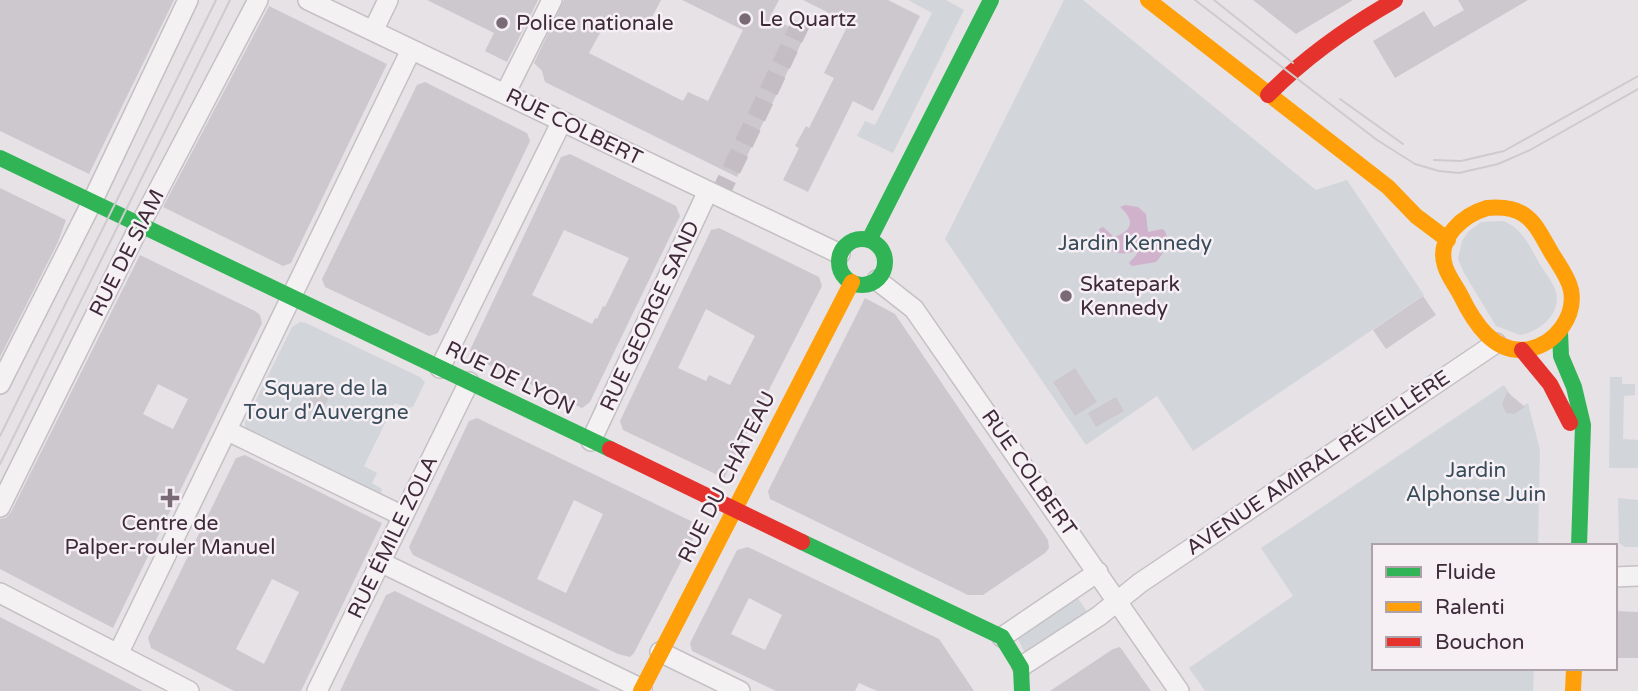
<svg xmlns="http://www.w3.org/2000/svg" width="1638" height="691" font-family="'Varela Round',sans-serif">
<rect width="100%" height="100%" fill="#e6e2e6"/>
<path fill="#d2d6db" d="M908,0H946L964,10L893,153L857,136L865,121L875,125L932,13Z
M1064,0H1083L1316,190L1347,180L1424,295L1193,451L1157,396L1086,445L945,239Z
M1503,221C1522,228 1529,245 1538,261C1543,270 1551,279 1555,289C1563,313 1541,331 1520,335L1496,326L1464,273L1458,259L1462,241L1468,232L1481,222Z
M300,322L306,323L420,377L425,382L413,407L408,408L395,403L364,466L377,473L372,483L382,489L381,493L378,494L245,429V422L292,327Z
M1610,377H1622V384H1635V395L1624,396L1623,439L1638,440V468H1609Z
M1504,385L1511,395L1523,406L1528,403L1540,450L1538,546H1374V668H1534L1533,691H1205L1189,668L1293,596L1261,548Z
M1618,498L1638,500V547H1625L1619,543Z
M1077,597L1090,616L1025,653L1018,639L1021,633Z"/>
<path fill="#d0b2cd" d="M1125,205L1138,207L1146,214L1148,232L1162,229L1165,231C1170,243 1164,253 1156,262L1132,266L1129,263L1137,254L1136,251C1115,258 1103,250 1099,229L1103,227L1114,237C1133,231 1135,220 1120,207Z"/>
<path fill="#cdc8cd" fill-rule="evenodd" d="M0,0H174L89,174L0,131Z
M427,0H538L507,62L485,51L494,33Z
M564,0H661L647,27L639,22L617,18L606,22L589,53L683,101L688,92L708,101L743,30L682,0H779L770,17L805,35L737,177L545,82L542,71L534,63Z
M803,0H888L920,16L873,111L853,101L808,192L783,180L799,148L795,146L806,126L809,128L834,78L824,73L849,23Z
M1253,0H1353L1296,34Z
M1458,0H1528L1395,78L1373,41L1424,11L1434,27L1464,10Z
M269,6L387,64L291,263L283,266L163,207Z
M425,82L527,133L530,141L438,333L429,336L325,287L322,279L417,85Z
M570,154L676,206L680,216L590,402L582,408L474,358L470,350L561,157ZM564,230L629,258L605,307L603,306L597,319L595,318L592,324L532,295Z
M0,188L66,220L58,242L0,357Z
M719,228L819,277L822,286L724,478L623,430L620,421L711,230ZM706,309L755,336L730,385L709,375L706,381L678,368Z
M140,255L255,311L260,315L262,323L113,628L0,569V519L6,518L11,512ZM158,384L188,399L173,429L143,414Z
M1423,296L1436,315L1386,349L1373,330Z
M865,298L895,314L1048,540L1049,548L1045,553L983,595H968L770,499L768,491Z
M1075,368L1097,402L1075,416L1053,382Z
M310 398a9 9 0 1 1 18 0a9 9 0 1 1-18 0Z
M1507,392L1525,407L1514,414L1506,413L1502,404Z
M1116,397L1124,411L1096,427L1088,413Z
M477,418L693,522L697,531L634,653L630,657L618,654L413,555L409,547L469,421ZM574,500L603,514L566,593L537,579Z
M245,455L382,523L301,691H234L151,648L148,638L236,458ZM272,579L299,592L264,664L236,649Z
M748,547L939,639L974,691H877L859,683L855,691H776L692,651L690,643L737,550ZM749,598L782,615L765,650L731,634Z
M395,591L507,646L601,691H340L386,595Z
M1615,611L1638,612V658H1615Z
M0,617L43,639L143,691H0Z
M1120,647L1151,691H1050L1113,649Z"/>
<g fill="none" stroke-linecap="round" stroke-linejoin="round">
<path stroke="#c5bdc4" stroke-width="19" stroke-dasharray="19 10" stroke-linecap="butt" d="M719,196L801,23"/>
<g stroke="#c4c0c4" stroke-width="22">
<path id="street" d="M308,0L840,254
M373,31L388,0
M505,94L552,0
M877,280L914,309L1179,691
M440,368L562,121
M0,384L92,202L188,0
M228,431L403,516
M591,441L708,191
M0,507L140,225L258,0
M380,562L642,689
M1615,577L1638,576
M0,593L189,691
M1002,637L1098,572
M660,652L740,691
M118,654L411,50
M1022,666L1099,616L1140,583L1496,343
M317,691L469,382"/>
</g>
<use href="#street" stroke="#f4f1f3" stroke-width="19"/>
<path stroke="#30b455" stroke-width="16" d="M0,158L610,449
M839 262a23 23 0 1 1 46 0a23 23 0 1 1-46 0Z
M869,240L991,0
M1560,332L1561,356L1574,387L1583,425L1579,546
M802,542L1002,637L1021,668L1022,691"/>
<path stroke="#ff9f0a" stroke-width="16" d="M1148,0L1388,187L1416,216L1448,240
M1487,208C1499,207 1512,207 1523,214C1537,223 1543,239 1551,252C1558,264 1568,276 1571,290C1576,317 1555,344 1529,349C1494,356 1473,321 1460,294C1455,285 1448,276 1445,266C1436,238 1463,215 1487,208Z
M641,691L852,282
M1573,691L1574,668"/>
<path stroke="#e5322d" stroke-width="16" d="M1268,95C1306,56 1348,27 1395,0
M1522,350L1550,384L1570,423
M610,449L802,542"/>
<path stroke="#cecbce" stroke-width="2" d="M1195,0L1377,140L1415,164L1439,171L1459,173L1498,164L1530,150L1638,89
M1214,0L1293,63
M1340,99L1403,144
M1434,160L1461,161L1504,151L1638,76
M0,436L216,0
M0,464L230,0"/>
</g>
<g fill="#796a76" stroke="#f6f0f5" stroke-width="2.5">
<circle cx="745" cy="19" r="7"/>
<circle cx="502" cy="23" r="7"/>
<circle cx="1066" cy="296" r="7"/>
<path d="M166.5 487.5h7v7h7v7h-7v7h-7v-7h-7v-7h7z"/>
</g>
<g text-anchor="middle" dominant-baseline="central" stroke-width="5" stroke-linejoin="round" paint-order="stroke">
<g font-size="21" fill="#3f2a3a" stroke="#f6f0f5" text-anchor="start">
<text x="759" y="19">Le Quartz</text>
<text x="516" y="23">Police nationale</text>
<text x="1080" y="284">Skatepark<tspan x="1080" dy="24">Kennedy</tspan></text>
<text x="170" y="523" text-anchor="middle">Centre de<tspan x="170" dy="24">Palper-rouler Manuel</tspan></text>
</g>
<g font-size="21" fill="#3f2a3a" stroke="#f6f0f5">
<text transform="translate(574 127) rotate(26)">RUE COLBERT</text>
<text transform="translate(127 253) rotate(-63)">RUE DE SIAM</text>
<text transform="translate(650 316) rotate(-65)">RUE GEORGE SAND</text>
<text transform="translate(510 378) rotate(26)">RUE DE LYON</text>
<text transform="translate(1318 463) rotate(-34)">AVENUE AMIRAL RÉVEILLÈRE</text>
<text transform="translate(1029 473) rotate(55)">RUE COLBERT</text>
<text transform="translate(727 477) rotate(-63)">RUE DU CHÂTEAU</text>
<text transform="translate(393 537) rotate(-64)">RUE ÉMILE ZOLA</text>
</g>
<g font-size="21" fill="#384c5a" stroke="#f6f0f5">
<text x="1135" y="243">Jardin Kennedy</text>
<text x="326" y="388">Square de la<tspan x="326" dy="24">Tour d'Auvergne</tspan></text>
<text x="1476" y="470">Jardin<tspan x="1476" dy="24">Alphonse Juin</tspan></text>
</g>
</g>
<rect x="1372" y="544" width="245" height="126" fill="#f6f0f5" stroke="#ada1aa" stroke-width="2"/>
<rect x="1386" y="567" width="35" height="10" fill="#30b455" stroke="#ada1aa" stroke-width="2"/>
<text x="1435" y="579" font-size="21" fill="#3f2a3a">Fluide</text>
<rect x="1386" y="602" width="35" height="10" fill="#ff9f0a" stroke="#ada1aa" stroke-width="2"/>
<text x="1435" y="614" font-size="21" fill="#3f2a3a">Ralenti</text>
<rect x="1386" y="637" width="35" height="10" fill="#e5322d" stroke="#ada1aa" stroke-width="2"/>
<text x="1435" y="649" font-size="21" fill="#3f2a3a">Bouchon</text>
</svg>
